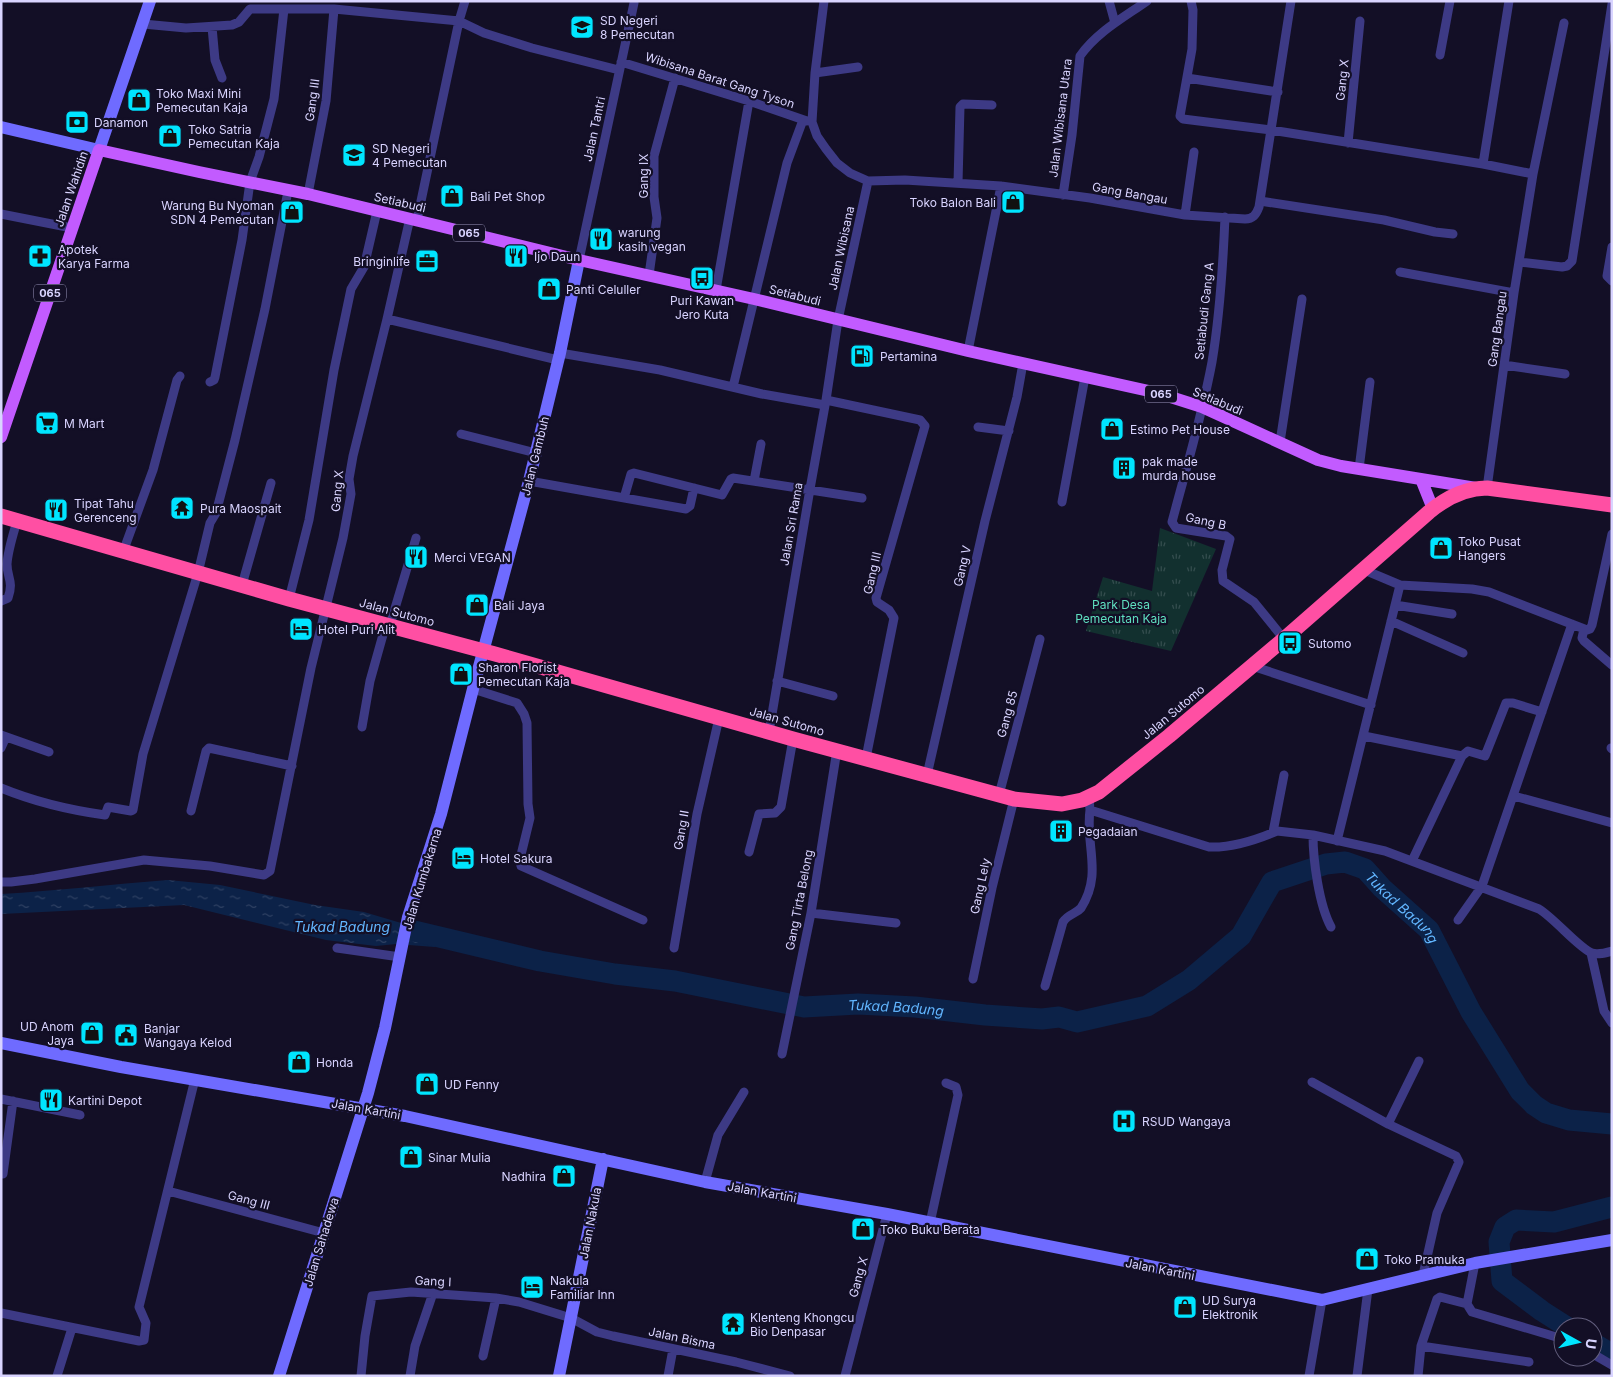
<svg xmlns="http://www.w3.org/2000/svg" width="1613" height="1377" font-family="Inter,sans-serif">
<defs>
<pattern id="park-tufts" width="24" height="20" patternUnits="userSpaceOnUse" patternTransform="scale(1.25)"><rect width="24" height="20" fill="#12302f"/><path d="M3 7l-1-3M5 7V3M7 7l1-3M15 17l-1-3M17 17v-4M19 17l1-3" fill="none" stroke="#344d4e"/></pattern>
<pattern id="water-ripples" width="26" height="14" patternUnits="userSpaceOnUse" patternTransform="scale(1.25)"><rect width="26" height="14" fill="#0c2248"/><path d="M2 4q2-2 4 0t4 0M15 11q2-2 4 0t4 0" fill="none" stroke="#2f4163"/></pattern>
</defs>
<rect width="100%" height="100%" fill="#130f26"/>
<path fill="url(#park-tufts)" d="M1160,528L1216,549L1171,651L1086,631L1103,577L1152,591Z"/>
<path fill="url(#water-ripples)" d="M168,880L220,885L315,905L364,912L401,923L440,931L435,947L396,944L376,946L326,940L184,905L1,914V894C57,891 112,884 168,880Z"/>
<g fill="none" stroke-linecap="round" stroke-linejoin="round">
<g stroke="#0c2248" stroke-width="21">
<path id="s1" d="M410,930L540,961L615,974L675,981L804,1007L858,1004L915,1007L985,1015L1042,1019L1059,1017L1077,1022L1147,1006L1189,980L1241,936L1272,882L1326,864L1345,862L1365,869L1382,888L1429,930L1471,1012L1520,1091L1534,1105L1546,1113L1569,1120L1612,1124"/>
<path d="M1567,1327L1542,1311L1502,1281L1499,1242L1505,1227L1516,1220L1554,1222L1612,1207"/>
<path d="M1593,1343L1612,1354"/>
</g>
<path stroke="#3d3a85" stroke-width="9" d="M824,1L815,73L812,122L817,136L826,149L837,163L850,173L868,181L905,180L1001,186L1090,198L1185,215L1245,219C1253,219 1256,215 1259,207L1291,1
M1109,1L1115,23
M1191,1L1193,10L1192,49L1180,116L1183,119L1271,130L1483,164L1533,174
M143,24L186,28L232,25L239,22L250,9H334L459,21L465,1
M212,27L215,60L222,78
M1440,55L1450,1
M621,62L749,101L807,121
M815,73L858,67
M1187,78L1278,92
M1348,143L1360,21
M1483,164L1509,1
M958,183L960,107L963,104L992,105
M308,194L326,101L334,9
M1063,195L1072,135L1080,56C1097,32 1123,18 1147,1
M1260,201L1384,220L1435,232L1453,234
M1,214L72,228
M1185,215L1194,152
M1225,217C1223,265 1220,314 1212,362C1202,416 1186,469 1172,522L1176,528L1226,536L1230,539L1222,570L1223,581L1254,602L1284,639
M417,220L459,21L484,33L532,48L619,70
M1612,247L1607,276L1612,281
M579,260L634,3
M1519,262L1562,267L1567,266L1572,261L1612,4
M1400,272L1514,293
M649,275L657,218L654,197V156L675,78
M716,290L749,101
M387,319L558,360
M968,351L1001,186
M560,353L660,370L762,394L825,405
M1504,365L1565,374
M210,382L214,380L215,377L242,240L250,182L259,157L274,99L284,9
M733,387L787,163L803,120
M826,400L920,420L925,426L876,598L877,602L889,610L894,618L866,758
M978,427L1009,431
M461,434L536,453
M1280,442L1302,299
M1359,469L1370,382
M529,481L686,509L690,506L694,488
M754,481L761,444
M1487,488L1514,293L1533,174L1564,23
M624,498L631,474L634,473L722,495L731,479L733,478L862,498
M1062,502L1085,377
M123,552L153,470L177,380L180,376
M1362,569L1400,585L1472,589L1489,592L1587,630L1590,629L1592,625L1612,534
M242,585L271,483
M289,599L309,520L334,370L351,289L364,267L377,211
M1,601L8,598C14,581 7,578 7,564C8,550 13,535 17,521
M1395,605L1452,614
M1391,621L1463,653
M390,625L416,538
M1584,629L1582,638L1584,641L1612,665
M1252,666L1371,705
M777,681L833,696
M473,689L517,703L524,714L527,723L528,804L530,818L520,859L521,866L643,920
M362,727L370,681L386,624
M769,732L810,489L826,400L838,320L868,181
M1,735L49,752
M1364,736L1462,756
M1,748L6,737
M1611,748L1612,749
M927,775L985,521L1017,397L1023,363
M1,788C35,802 69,810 105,815L108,807L131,811L133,810L143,754L198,573L210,523L216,513L235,440L265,309L288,191
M999,795L1040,639
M1514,796L1612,823
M1089,797L1090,810L1209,847C1232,848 1256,840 1277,831L1313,835L1385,851L1539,909C1554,918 1580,949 1592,953C1598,955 1605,953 1612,951
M191,811L206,751L209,748L292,766
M1273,832L1284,775
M1313,835C1313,860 1319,905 1331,927
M1337,841L1400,585
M749,852L759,814L775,813L781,807L793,739
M1412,861L1462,756L1468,751L1485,756L1506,703H1513L1542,712
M1,882H11L35,879L144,860L210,866L264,875L270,871L311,668L343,538L351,494L349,479L353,456L387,319L410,218
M811,913L896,923
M1458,920L1482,886L1572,624
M337,948L400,957
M674,948L697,814L719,718
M1591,953L1604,1011L1612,1023
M973,979L992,888L1014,799
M1045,986L1063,922C1068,914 1076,914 1081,908C1103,874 1085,845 1090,810
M782,1054L811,913L837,750
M1419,1061L1388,1124L1456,1156L1459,1162L1437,1213L1423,1275
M1312,1082L1388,1124
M1,1099L80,1115
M3,1174L13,1101
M705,1182L718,1135L744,1092
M168,1191L324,1233
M930,1223L958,1095L956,1087L946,1083
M1475,1263L1467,1304L1472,1312L1563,1339
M1,1313L139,1341L144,1340L146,1323L139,1307L195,1079
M1421,1346L1529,1362
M1593,1354L1612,1365
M483,1356L496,1298
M57,1376L72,1328
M361,1376L365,1336L372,1296L411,1292L496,1298L519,1302L571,1318L597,1332L613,1336L736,1362L790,1376
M410,1376L415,1346L433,1293
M668,1376L673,1349
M845,1376L887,1214
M1309,1376L1322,1300
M1357,1376L1368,1289
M1418,1376L1421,1346L1437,1299L1440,1297L1467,1304"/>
<path stroke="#6f6bff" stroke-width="12" d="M1,127L99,150L150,1
M1,1043L121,1067L405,1116L705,1182L887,1214L1322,1300L1475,1263L1612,1240
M279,1376L368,1093L385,1028L408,917L441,814L473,689L529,481L560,353L579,260
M559,1376L603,1159"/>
<path stroke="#c25bff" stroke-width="12" d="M1,437L99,150L199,172L308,194L579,260L754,299L968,351L1158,393L1202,407L1318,460L1341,466L1476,488
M1421,479L1433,509"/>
<path stroke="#ff4fa3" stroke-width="15" d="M1,516L289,599L495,654L793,739L1014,799L1062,804L1082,800L1099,792L1169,736L1284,639L1429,512C1446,498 1465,488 1487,488L1612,505"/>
</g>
<defs>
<g id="school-square" transform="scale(1.25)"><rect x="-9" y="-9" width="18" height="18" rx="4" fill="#00e5ff" stroke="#130f26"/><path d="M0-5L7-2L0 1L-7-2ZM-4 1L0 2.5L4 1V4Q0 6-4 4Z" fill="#111"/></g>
<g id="shop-square" transform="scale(1.25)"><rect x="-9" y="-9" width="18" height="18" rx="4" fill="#00e5ff" stroke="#130f26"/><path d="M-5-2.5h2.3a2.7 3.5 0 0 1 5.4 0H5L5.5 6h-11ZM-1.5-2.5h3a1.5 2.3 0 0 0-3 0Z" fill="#111"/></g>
<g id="bank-square" transform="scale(1.25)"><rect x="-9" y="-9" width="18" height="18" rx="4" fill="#00e5ff" stroke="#130f26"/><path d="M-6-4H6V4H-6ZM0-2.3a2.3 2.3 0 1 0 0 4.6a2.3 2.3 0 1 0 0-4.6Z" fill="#111"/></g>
<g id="restaurant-square" transform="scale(1.25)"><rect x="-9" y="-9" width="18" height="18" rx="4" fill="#00e5ff" stroke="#130f26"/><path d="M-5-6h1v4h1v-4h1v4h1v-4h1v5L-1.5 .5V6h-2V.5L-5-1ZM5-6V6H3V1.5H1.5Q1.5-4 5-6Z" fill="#111"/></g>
<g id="pharmacy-square" transform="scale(1.25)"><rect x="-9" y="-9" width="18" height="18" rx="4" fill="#00e5ff" stroke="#130f26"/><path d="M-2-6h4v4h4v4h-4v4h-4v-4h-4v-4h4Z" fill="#111"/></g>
<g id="office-square" transform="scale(1.25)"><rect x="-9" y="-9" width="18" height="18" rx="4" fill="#00e5ff" stroke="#130f26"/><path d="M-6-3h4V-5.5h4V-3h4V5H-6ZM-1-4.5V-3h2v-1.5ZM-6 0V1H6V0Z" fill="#111"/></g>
<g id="bus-square" transform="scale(1.25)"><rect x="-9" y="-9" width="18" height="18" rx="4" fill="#00e5ff" stroke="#130f26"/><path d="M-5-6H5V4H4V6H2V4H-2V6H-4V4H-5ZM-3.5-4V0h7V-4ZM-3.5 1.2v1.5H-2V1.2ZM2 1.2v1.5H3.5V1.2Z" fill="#111"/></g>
<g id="fuel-square" transform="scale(1.25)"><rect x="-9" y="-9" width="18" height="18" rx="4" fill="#00e5ff" stroke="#130f26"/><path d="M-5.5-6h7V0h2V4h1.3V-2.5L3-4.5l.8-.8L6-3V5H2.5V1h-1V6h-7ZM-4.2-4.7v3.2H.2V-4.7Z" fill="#111"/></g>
<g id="supermarket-square" transform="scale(1.25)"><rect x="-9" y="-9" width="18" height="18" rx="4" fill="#00e5ff" stroke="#130f26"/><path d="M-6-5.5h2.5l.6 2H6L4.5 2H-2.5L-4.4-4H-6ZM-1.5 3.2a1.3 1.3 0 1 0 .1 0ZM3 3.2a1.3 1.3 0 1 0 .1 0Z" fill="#111"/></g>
<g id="building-square" transform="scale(1.25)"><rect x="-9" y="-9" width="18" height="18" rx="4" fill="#00e5ff" stroke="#130f26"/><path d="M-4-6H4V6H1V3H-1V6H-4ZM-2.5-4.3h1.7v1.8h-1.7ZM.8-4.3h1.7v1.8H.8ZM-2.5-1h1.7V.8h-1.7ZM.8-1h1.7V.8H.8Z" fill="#111"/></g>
<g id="temple-square" transform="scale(1.25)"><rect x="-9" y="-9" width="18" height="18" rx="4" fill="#00e5ff" stroke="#130f26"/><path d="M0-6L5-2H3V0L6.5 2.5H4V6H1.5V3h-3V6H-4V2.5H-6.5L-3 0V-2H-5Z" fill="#111"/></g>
<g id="hotel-square" transform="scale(1.25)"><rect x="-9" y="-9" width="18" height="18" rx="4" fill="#00e5ff" stroke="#130f26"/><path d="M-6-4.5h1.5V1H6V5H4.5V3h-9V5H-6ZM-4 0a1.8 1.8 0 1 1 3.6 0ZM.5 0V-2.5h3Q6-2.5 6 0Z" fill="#111"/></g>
<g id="civic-square" transform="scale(1.25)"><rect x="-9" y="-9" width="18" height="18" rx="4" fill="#00e5ff" stroke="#130f26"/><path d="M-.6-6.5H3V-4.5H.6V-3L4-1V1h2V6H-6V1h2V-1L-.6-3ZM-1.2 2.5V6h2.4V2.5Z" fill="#111"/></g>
<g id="hospital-square" transform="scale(1.25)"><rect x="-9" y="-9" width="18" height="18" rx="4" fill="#00e5ff" stroke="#130f26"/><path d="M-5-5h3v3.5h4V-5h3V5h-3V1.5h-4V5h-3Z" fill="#111"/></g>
</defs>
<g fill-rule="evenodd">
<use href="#school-square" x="582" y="27"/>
<use href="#shop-square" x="139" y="100"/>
<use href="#bank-square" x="77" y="122"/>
<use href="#shop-square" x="170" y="136"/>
<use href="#school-square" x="354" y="155"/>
<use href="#shop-square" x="452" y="196"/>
<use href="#shop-square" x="1013" y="202"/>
<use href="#shop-square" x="292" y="212"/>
<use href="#restaurant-square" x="601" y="239"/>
<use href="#pharmacy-square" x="40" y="256"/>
<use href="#restaurant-square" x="516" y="256"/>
<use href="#office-square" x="427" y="261"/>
<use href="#bus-square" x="702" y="278"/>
<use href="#shop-square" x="549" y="289"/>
<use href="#fuel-square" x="862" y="356"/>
<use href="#supermarket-square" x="47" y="423"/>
<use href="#shop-square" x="1112" y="429"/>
<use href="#building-square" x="1124" y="468"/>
<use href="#temple-square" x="182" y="508"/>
<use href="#restaurant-square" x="56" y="510"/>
<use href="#shop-square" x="1441" y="548"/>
<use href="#restaurant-square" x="416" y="557"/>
<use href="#shop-square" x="477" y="605"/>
<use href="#hotel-square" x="301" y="629"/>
<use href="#bus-square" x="1290" y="643"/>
<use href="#shop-square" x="461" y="674"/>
<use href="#building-square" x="1061" y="831"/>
<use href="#hotel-square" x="463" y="858"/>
<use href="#shop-square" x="92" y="1033"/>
<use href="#civic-square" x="126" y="1035"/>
<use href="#shop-square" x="299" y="1062"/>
<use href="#shop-square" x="427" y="1084"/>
<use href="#restaurant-square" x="51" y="1100"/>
<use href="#hospital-square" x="1124" y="1121"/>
<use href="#shop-square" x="411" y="1157"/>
<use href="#shop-square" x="564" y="1176"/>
<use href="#shop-square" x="863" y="1229"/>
<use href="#shop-square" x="1367" y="1259"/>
<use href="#hotel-square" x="532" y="1287"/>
<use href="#shop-square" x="1185" y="1307"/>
<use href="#temple-square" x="733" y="1324"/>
</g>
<g text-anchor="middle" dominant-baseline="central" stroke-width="4.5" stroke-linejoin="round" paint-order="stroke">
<g fill="#130f26" stroke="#9e99be" stroke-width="1">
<rect x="453" y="224.5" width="32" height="17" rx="4"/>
<rect x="34" y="284.5" width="32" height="17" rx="4"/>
<rect x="1145" y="385.5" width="32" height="17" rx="4"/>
</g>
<g font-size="11" font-weight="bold" fill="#d9d4ff">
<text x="469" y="233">065</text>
<text x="50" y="293">065</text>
<text x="1161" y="394">065</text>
</g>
<g font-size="12" fill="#d9d4ff" stroke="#130f26" text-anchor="start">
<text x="600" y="20">SD Negeri<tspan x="600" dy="14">8 Pemecutan</tspan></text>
<text x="156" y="93">Toko Maxi Mini<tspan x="156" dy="14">Pemecutan Kaja</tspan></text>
<text x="94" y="122">Danamon</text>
<text x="188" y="129">Toko Satria<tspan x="188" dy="14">Pemecutan Kaja</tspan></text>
<text x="372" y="148">SD Negeri<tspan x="372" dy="14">4 Pemecutan</tspan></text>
<text x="470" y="196">Bali Pet Shop</text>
<text x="996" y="202" text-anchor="end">Toko Balon Bali</text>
<text x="274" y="205" text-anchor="end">Warung Bu Nyoman<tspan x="274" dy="14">SDN 4 Pemecutan</tspan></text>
<text x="618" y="232">warung<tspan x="618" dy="14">kasih vegan</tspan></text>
<text x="58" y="249">Apotek<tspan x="58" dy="14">Karya Farma</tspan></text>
<text x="534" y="256">Ijo Daun</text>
<text x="410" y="261" text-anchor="end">Bringinlife</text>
<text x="566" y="289">Panti Celuller</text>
<text x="702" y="300" text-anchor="middle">Puri Kawan<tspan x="702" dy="14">Jero Kuta</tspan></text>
<text x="880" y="356">Pertamina</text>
<text x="64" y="423">M Mart</text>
<text x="1130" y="429">Estimo Pet House</text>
<text x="1142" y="461">pak made<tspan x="1142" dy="14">murda house</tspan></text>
<text x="74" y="503">Tipat Tahu<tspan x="74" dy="14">Gerenceng</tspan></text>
<text x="200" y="508">Pura Maospait</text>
<text x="1458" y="541">Toko Pusat<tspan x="1458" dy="14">Hangers</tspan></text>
<text x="434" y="557">Merci VEGAN</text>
<text x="494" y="605">Bali Jaya</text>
<text x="318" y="629">Hotel Puri Alit</text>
<text x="1308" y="643">Sutomo</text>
<text x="478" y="667">Sharon Florist<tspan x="478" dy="14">Pemecutan Kaja</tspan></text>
<text x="1078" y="831">Pegadaian</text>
<text x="480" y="858">Hotel Sakura</text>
<text x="74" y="1026" text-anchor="end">UD Anom<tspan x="74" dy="14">Jaya</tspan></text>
<text x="144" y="1028">Banjar<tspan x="144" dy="14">Wangaya Kelod</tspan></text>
<text x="316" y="1062">Honda</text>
<text x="444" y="1084">UD Fenny</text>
<text x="68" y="1100">Kartini Depot</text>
<text x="1142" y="1121">RSUD Wangaya</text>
<text x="428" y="1157">Sinar Mulia</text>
<text x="546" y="1176" text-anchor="end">Nadhira</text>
<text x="880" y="1229">Toko Buku Berata</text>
<text x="1384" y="1259">Toko Pramuka</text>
<text x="550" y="1280">Nakula<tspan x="550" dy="14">Familiar Inn</tspan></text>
<text x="1202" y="1300">UD Surya<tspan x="1202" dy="14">Elektronik</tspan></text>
<text x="750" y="1317">Klenteng Khongcu<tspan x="750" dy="14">Bio Denpasar</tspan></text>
</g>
<g font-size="12" fill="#d9d4ff" stroke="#130f26">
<text transform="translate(720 80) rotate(18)">Wibisana Barat Gang Tyson</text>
<text transform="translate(1342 80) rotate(-84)">Gang X</text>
<text transform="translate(312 100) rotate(-82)">Gang III</text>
<text transform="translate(1060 118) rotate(-83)">Jalan Wibisana Utara</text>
<text transform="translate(594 129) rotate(-78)">Jalan Tantri</text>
<text transform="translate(643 176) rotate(-90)">Gang IX</text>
<text transform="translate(71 189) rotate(-71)">Jalan Wahidin</text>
<text transform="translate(1130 193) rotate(10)">Gang Bangau</text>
<text transform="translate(400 202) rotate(13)">Setiabudi</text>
<text transform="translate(841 248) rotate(-78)">Jalan Wibisana</text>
<text transform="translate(795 295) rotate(14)">Setiabudi</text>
<text transform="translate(1204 311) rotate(-84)">Setiabudi Gang A</text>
<text transform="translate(1497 329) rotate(-82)">Gang Bangau</text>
<text transform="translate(1218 401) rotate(23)">Setiabudi</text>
<text transform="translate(535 456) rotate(-76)">Jalan Gambuh</text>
<text transform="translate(337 491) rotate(-85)">Gang X</text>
<text transform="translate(1206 521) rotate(12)">Gang B</text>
<text transform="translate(791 524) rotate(-80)">Jalan Sri Rama</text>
<text transform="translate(962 566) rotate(-77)">Gang V</text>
<text transform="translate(872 573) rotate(-77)">Gang III</text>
<text transform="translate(397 612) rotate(15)">Jalan Sutomo</text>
<text transform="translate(1173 712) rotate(-40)">Jalan Sutomo</text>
<text transform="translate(1007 714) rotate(-75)">Gang 85</text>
<text transform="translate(787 721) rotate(16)">Jalan Sutomo</text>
<text transform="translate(681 830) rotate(-80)">Gang II</text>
<text transform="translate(422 879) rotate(-73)">Jalan Kumbakarna</text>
<text transform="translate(980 886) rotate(-78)">Gang Lely</text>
<text transform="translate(799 900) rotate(-79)">Gang Tirta Belong</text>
<text transform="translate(366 1109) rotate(10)">Jalan Kartini</text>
<text transform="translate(762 1192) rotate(10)">Jalan Kartini</text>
<text transform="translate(249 1200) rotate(15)">Gang III</text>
<text transform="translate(590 1223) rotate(-79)">Jalan Nakula</text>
<text transform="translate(321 1242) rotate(-73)">Jalan Sahadewa</text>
<text transform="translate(1160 1269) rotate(11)">Jalan Kartini</text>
<text transform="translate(858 1277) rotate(-75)">Gang X</text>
<text transform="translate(433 1281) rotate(3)">Gang I</text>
<text transform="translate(682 1338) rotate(12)">Jalan Bisma</text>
</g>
<g font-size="12" fill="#5fe0c0" stroke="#130f26">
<text x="1121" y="604">Park Desa<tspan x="1121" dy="14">Pemecutan Kaja</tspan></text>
</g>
<g font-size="14" font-style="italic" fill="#62b6ff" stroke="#130f26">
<text stroke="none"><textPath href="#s1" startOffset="1079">Tukad Badung</textPath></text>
<text x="342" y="926">Tukad Badung</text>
<text stroke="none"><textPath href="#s1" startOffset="494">Tukad Badung</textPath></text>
</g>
</g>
<rect width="1613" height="1377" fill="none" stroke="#d9d4ff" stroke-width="5"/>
<g transform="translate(1578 1342) rotate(98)"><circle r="24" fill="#130f26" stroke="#625e7d"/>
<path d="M0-4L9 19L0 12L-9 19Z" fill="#00e5ff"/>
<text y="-8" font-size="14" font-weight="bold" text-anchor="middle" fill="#d9d4ff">U</text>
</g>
</svg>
